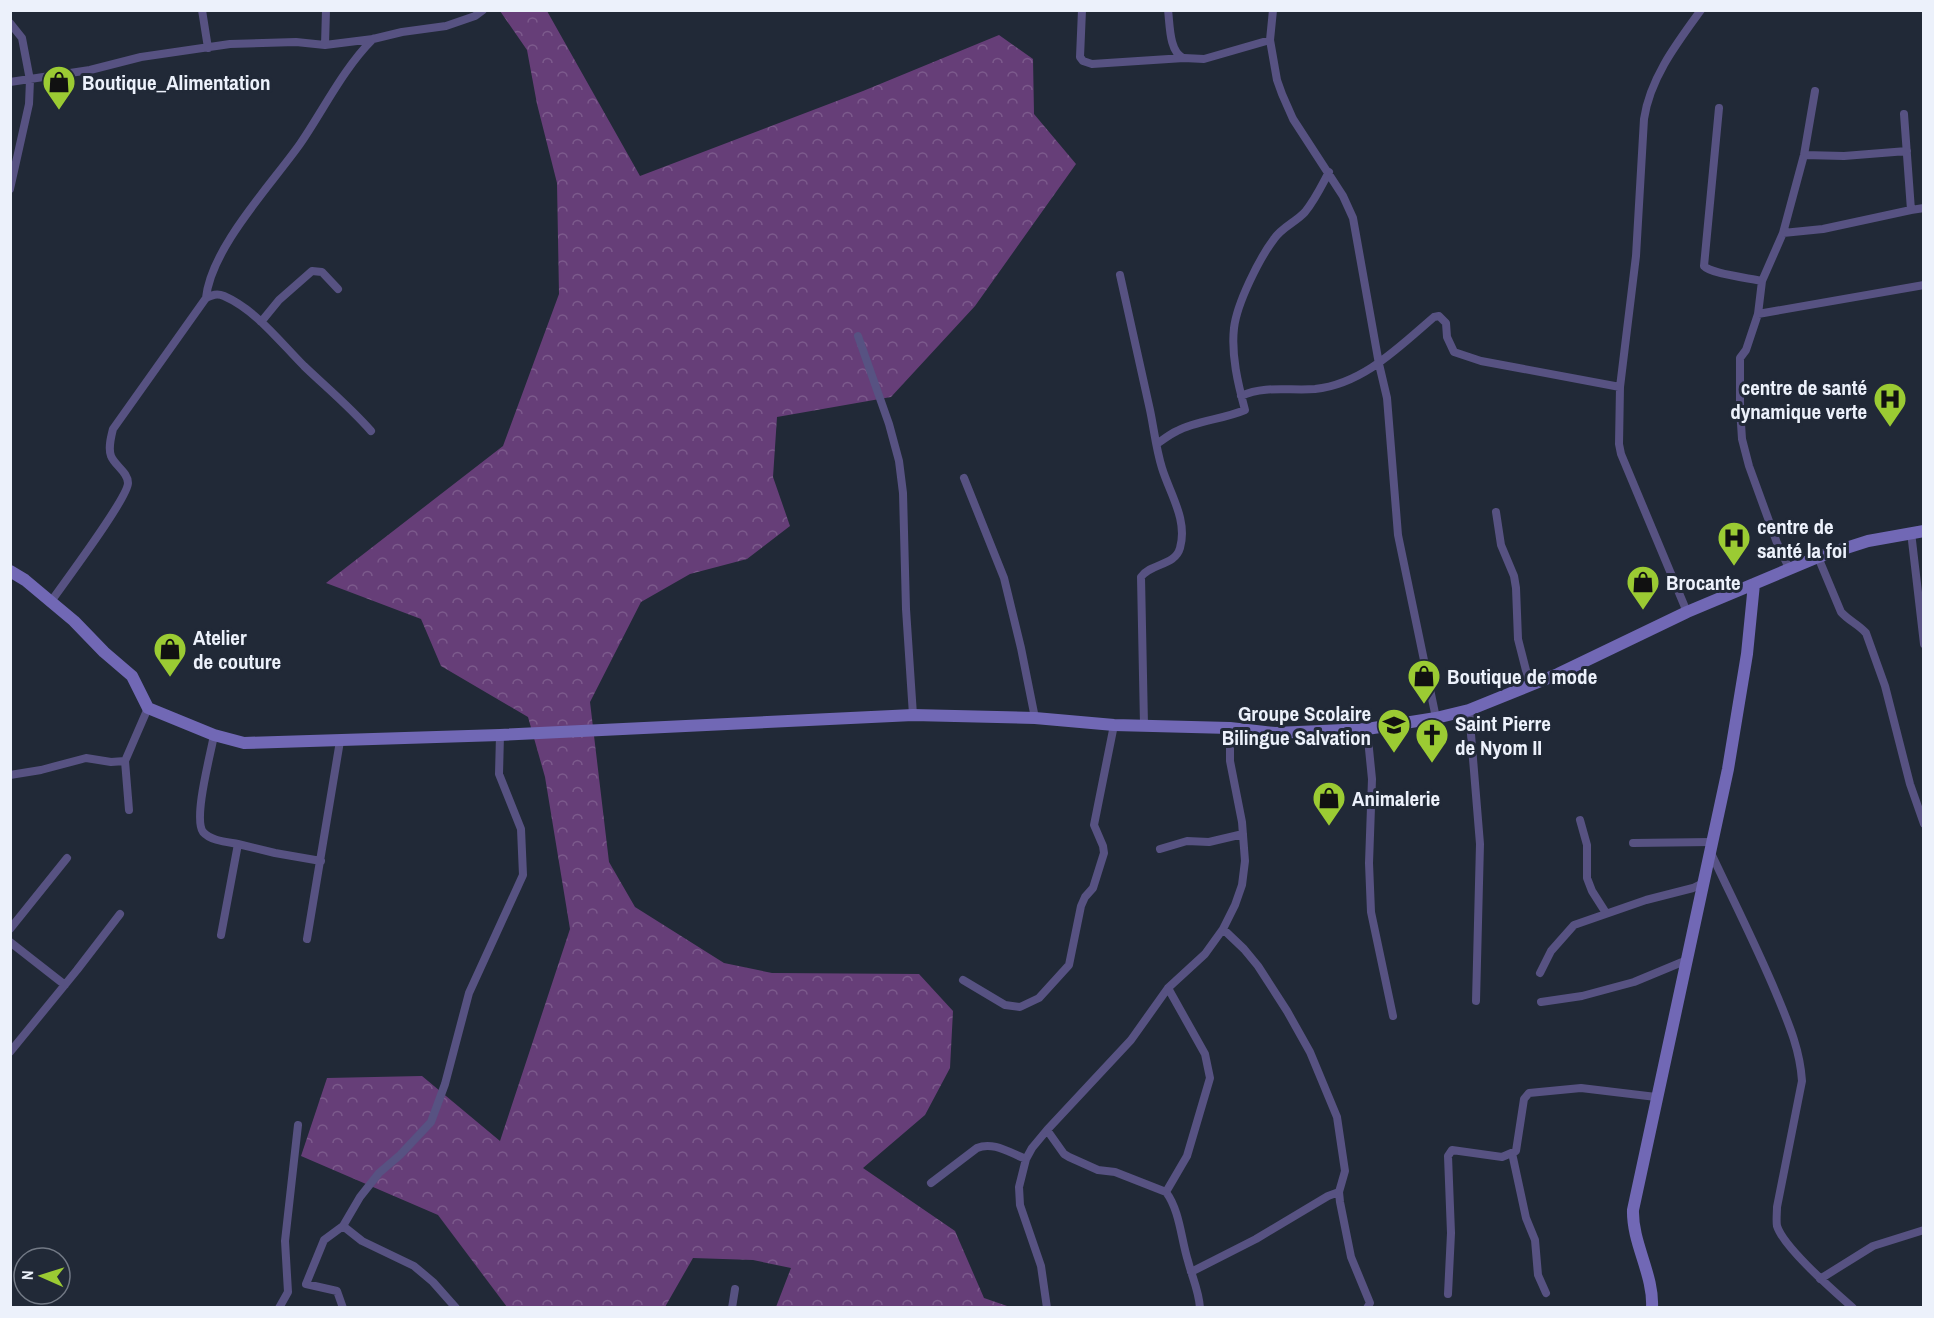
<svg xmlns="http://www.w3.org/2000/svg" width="1934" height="1318" font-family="'Archivo Narrow',sans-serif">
<defs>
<pattern id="forest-crowns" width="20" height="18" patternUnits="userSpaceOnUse" patternTransform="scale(1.5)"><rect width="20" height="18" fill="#663e78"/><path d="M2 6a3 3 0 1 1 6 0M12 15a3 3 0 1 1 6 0" fill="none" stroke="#7c5a8c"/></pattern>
</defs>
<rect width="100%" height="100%" fill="#212937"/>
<path fill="url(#forest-crowns)" d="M500,11H547L640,176L863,91L999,35L1033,59L1034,114L1076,164L975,306L891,397L777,417L773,477L790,526L747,559L690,574L641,602L590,702L609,862L635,907L724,963L772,973L919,974L953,1011L950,1068L925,1115L863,1168L955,1231L984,1298L1010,1307H776L791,1268L753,1260L693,1258L665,1307H507L438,1215L301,1156L327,1078L422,1076L500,1141L570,929L545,777L528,717L441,666L421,619L326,583L503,446L559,294L557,183L537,104L527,50Z"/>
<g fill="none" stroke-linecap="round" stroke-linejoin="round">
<path stroke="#575282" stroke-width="8" d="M202,10L208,48
M1082,10L1080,57L1083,61L1092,64L1184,58L1204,59L1270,40
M1168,10C1170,25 1169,51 1183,58
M1273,10L1270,40L1277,80L1282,94L1293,119L1343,196L1353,218L1379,364L1387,398L1398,535L1436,718
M10,23L22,38L30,80L29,104L10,189
M325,45L326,10
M10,82L90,70L141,57L230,44L296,42L325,45L373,39L402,32L446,26L475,16L483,10
M1719,108L1704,266C1711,274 1749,278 1762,281
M1804,155L1844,156L1907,151
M1911,210L1924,208
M1783,233L1804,155L1815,91
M1120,275C1130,320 1140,365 1150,410C1154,429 1156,449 1162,468C1170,494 1188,520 1180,548C1175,566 1151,563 1141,577L1144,725
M206,298C211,248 271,185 300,144C324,109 343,69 373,39
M1758,314L1924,285
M261,322L279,300L312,271L322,272L338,289
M858,336L889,424L899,461L903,493L906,609L913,715
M1241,396C1265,385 1290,391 1315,389C1363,384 1399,347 1434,317L1439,316L1446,323L1447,337L1454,352L1481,361L1620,387
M1157,444C1164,439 1170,434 1177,431C1196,421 1224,419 1245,410C1238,384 1231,355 1234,328C1237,303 1259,259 1274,239C1282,227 1296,222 1305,212C1315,200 1322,185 1329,172
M964,478L1004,578L1021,648L1035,718
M1496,512L1501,545L1514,576L1516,588L1518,639L1530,686
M1911,532L1924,644
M1818,557L1841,612C1849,621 1858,624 1866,633L1885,686L1910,784L1924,824
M1789,568L1777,543L1749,466L1742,439L1740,408V358L1746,350L1758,314L1762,281L1783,233L1823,229L1911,210L1904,114
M50,603C63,584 128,498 128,483C128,472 115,466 111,456C108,448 111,437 113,429L206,298C212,295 217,293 224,296C256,310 280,342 304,366C327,388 350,407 371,431
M1687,612L1621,454L1619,444L1620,387L1636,256L1644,119C1650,78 1677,43 1701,10
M1469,710L1480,844L1476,1001
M1367,729L1372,779L1369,863L1371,912L1393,1016
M214,735C211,753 193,818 203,832C211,841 227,842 238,844
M125,761L129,810
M10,775L41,770L86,758L111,762L125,761L148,708
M1580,820L1587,845V878L1592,891L1606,913
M1633,843L1711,842
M1160,849L1187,841L1209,842L1243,834
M1710,851C1732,898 1756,945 1776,993C1788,1022 1800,1049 1802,1081L1777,1207C1777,1213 1776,1220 1777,1226C1784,1248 1834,1291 1853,1308
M10,929L67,858
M1223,929L1244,949L1258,966L1287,1011L1310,1052L1337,1117L1345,1171L1339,1192L1340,1202L1351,1257L1370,1303L1367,1308
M221,935L238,844L275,853L321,861
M307,939L340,741
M10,942L65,985
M1540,973L1551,951L1574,925L1646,900L1693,888L1703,883
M963,980L1005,1005L1020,1007L1039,998L1069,965L1081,906L1085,897L1093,888L1104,853L1103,846L1094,825L1114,725
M1168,988L1205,1054L1210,1078L1187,1156L1166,1192C1180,1211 1181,1239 1188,1261C1192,1277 1199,1291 1200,1308
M1541,1002L1582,996L1634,982L1687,960
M10,1052L77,970L120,914
M1047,1130L1064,1154L1069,1157L1098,1170L1115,1172L1166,1192
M1512,1153L1526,1218L1535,1240L1538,1275L1546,1293
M931,1183L977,1148C993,1141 1010,1153 1026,1159
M343,1226L362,1241L414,1266L433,1282L456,1308
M1191,1272L1256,1239L1328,1196L1339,1192
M1820,1279L1873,1246L1924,1230
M1448,1294L1451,1233L1448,1156L1452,1150L1502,1157L1516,1151L1524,1099L1529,1093L1581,1088L1656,1097
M279,1308L288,1292L285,1241L298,1125
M343,1308L337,1291L306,1284L324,1240L343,1226L360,1197L379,1173L400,1155L431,1122L445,1084L469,993L523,875L521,829L499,774L500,735
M732,1308L735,1289
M1047,1308L1041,1266L1020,1205L1019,1187L1026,1159L1032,1148L1047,1130L1131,1040L1168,988L1205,954L1223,929L1235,905L1242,885L1245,861L1242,822L1230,761V728"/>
<path stroke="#7168b5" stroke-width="12" d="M10,571L25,580L74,621L104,652L132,676L148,708L214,735L244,743L500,735L913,715L1035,718L1114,725L1230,728L1275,733L1367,729L1436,718L1469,710L1558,674L1687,612L1818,557L1868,541L1924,531
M1652,1308C1654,1275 1632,1243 1633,1210L1728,769L1747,654L1754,584"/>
</g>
<defs>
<g id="shop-pin" transform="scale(1.725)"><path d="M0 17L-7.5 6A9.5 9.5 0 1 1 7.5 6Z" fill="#9bcb33" stroke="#212937"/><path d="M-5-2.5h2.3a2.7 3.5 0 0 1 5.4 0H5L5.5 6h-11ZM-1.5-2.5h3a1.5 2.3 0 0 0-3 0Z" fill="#111"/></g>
<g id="hospital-pin" transform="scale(1.725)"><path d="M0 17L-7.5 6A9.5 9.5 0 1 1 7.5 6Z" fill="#9bcb33" stroke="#212937"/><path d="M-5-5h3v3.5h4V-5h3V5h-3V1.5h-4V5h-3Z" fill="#111"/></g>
<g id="school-pin" transform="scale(1.725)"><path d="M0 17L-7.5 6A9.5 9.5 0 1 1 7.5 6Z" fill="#9bcb33" stroke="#212937"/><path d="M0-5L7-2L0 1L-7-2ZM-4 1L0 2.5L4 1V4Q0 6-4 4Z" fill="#111"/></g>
<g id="church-pin" transform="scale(1.725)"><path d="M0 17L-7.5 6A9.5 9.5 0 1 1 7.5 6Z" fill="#9bcb33" stroke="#212937"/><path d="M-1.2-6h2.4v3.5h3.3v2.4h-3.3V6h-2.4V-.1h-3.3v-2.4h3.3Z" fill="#111"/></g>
</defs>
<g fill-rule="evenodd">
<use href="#shop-pin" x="59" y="82"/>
<use href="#hospital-pin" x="1890" y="399"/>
<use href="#hospital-pin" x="1734" y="538"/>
<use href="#shop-pin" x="1643" y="582"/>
<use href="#shop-pin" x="170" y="649"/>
<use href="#shop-pin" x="1424" y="676"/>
<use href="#school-pin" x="1394" y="725"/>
<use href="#church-pin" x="1432" y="735"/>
<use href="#shop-pin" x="1329" y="798"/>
</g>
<g text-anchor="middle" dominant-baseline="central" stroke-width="6" stroke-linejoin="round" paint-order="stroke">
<g font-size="21" font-weight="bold" fill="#ecf1fb" stroke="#212937" text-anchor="start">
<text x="82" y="82">Boutique_Alimentation</text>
<text x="1867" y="387" text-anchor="end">centre de santé<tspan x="1867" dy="24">dynamique verte</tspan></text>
<text x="1757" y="526">centre de<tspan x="1757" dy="24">santé la foi</tspan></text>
<text x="1666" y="582">Brocante</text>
<text x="193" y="637">Atelier<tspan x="193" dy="24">de couture</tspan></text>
<text x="1447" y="676">Boutique de mode</text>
<text x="1371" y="713" text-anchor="end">Groupe Scolaire<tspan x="1371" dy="24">Bilingue Salvation</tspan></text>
<text x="1455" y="723">Saint Pierre<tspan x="1455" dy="24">de Nyom II</tspan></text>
<text x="1352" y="798">Animalerie</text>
</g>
</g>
<rect width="1934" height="1318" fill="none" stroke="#ecf1fb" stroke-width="24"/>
<g transform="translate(42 1276) rotate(273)"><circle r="28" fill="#212937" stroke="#727985" stroke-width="1.5"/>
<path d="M0-4.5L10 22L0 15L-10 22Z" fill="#9bcb33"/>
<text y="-9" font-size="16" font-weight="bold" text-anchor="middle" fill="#ecf1fb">N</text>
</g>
</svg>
